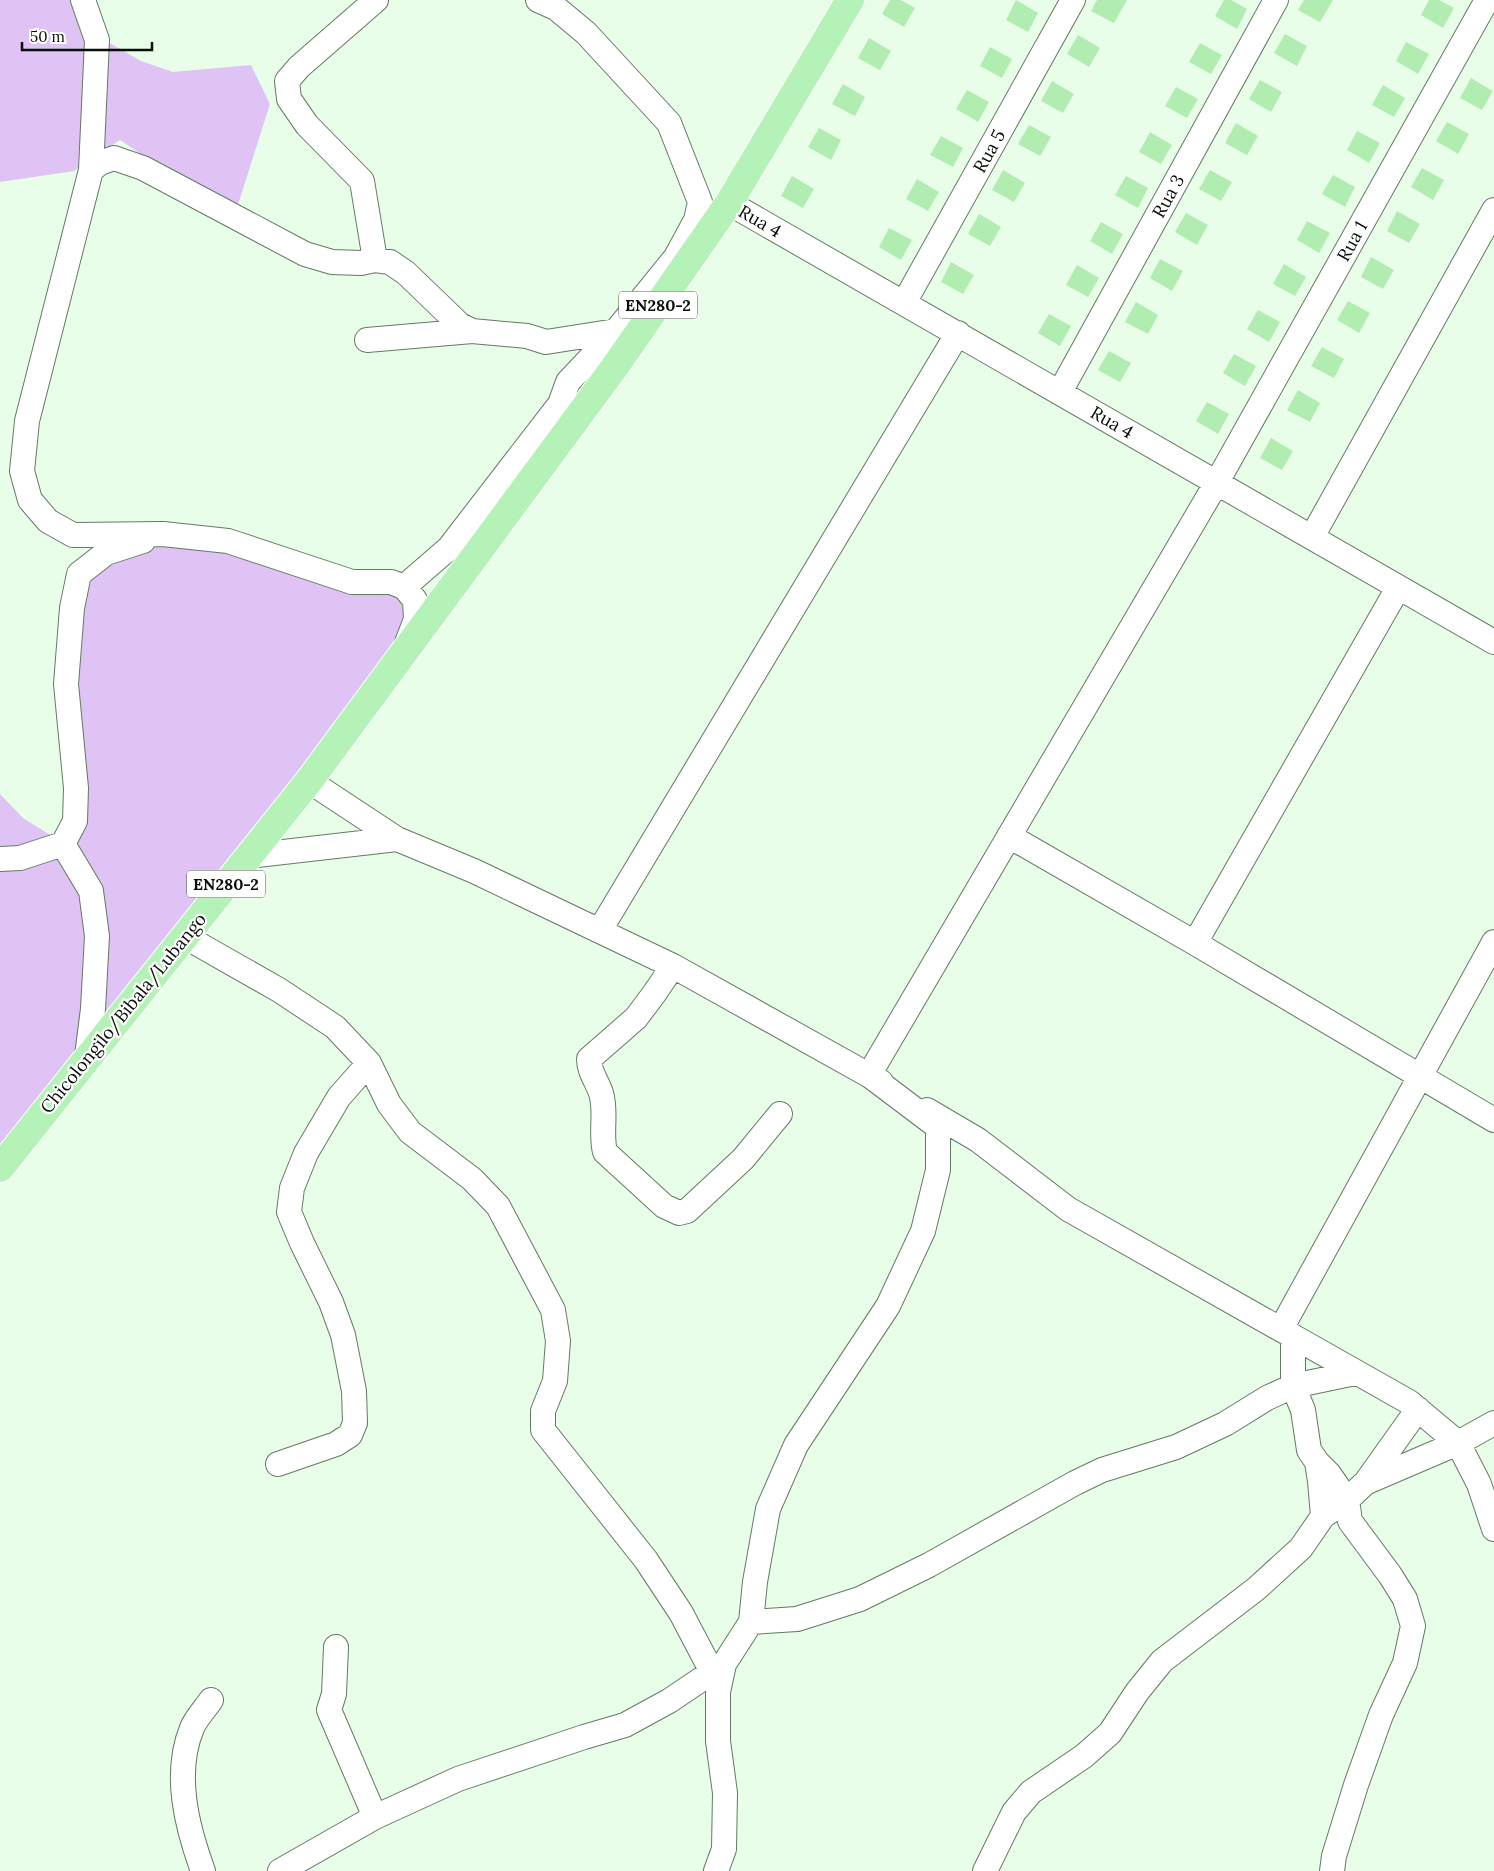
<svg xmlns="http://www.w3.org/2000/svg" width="1494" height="1871" font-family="Lora,serif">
<rect width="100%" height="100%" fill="#e9fee9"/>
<path fill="#dec3f4" d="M0,0H83L108,42L141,61L173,72L251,65L270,104L234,217L120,140L74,171L0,182Z
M163,534L404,587L416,619L0,1168V794L23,818L63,843L79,574Z"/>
<path fill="#b1ecb1" d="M890,0H901L915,8L904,27L882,14Z
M1016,0L1038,13L1028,32L1006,20Z
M1097,0H1127L1114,23L1091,11Z
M1224,0H1231L1247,9L1237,29L1215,16Z
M1304,0H1333L1320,22L1298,10Z
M1429,0H1439L1454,8L1443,28L1421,15Z
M1285,34L1307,46L1297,66L1274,53Z
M1078,35L1100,48L1089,67L1067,54Z
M869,38L891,51L880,70L858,58Z
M1406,42L1429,54L1418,74L1396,61Z
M1200,43L1222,55L1211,74L1189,62Z
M990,47L1012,59L1002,78L980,66Z
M1471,78L1493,91L1482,110L1460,98Z
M1260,80L1282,92L1271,112L1249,99Z
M1052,81L1074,94L1063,113L1041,101Z
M843,84L865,97L855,116L832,104Z
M1383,85L1405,98L1394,117L1372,105Z
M1176,87L1198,99L1187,118L1165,106Z
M967,90L989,102L978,122L956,109Z
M1447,122L1469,134L1458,154L1436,141Z
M1236,123L1258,136L1247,155L1225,143Z
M1029,125L1051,137L1040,156L1018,144Z
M819,128L841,140L831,160L808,147Z
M1357,131L1380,143L1369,163L1347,150Z
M1150,132L1172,145L1161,164L1139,152Z
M941,136L963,148L953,167L930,155Z
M1422,168L1444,180L1433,200L1411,187Z
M1003,170L1025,183L1014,202L992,190Z
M1210,170L1232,182L1221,201L1199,189Z
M1333,175L1355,187L1345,207L1322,194Z
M792,176L814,189L803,208L781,196Z
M1126,176L1148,188L1138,208L1115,195Z
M917,179L939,192L928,211L906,199Z
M1397,211L1420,224L1409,243L1387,231Z
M1186,213L1208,225L1197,245L1175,232Z
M979,214L1001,227L990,246L968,234Z
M1307,221L1330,233L1319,253L1297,240Z
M1101,222L1123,234L1112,254L1090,241Z
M889,228L912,240L901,260L879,247Z
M1371,257L1394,270L1383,289L1361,277Z
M1160,259L1183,271L1172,291L1150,278Z
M951,262L974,275L963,294L941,282Z
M1284,264L1306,277L1295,296L1273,284Z
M1077,265L1099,278L1088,297L1066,285Z
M1348,301L1370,313L1359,333L1337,320Z
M1136,302L1158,315L1148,334L1125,322Z
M1258,310L1280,322L1269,342L1247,329Z
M1049,314L1071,326L1060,346L1038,333Z
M1322,347L1344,359L1334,378L1311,366Z
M1109,351L1131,363L1120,382L1098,370Z
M1234,354L1256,366L1245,386L1223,373Z
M1298,390L1320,403L1310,422L1287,410Z
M1207,402L1229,414L1218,434L1196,421Z
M1271,438L1293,451L1282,470L1260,458Z"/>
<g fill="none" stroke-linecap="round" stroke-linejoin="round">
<g stroke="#627a62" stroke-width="26">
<path id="minor" d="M83,0L97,40L91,170
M729,203L1494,642
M375,260L362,181L307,125L289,99L287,81L299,67L376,0
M904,303L1073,0
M367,340L472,331L527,336L546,342L616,331
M1060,392L1276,0
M1312,537L1494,210
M404,587L449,548L560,404L568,382L616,331L676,257L696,220L700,202L669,123L586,33L556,8L538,0
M407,643L416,619L415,600L404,587L391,582H352L228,541L163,534L73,535L48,521L30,500L22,471L27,421L91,170L100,163L114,158L143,168L305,254L332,262L361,263L375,260L390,262L406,273L460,325L472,331
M309,781L397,839L474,871L673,966L881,1082
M1009,836L1195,943L1494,1120
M249,856L397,839
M0,859L20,858L63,844
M600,930L958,333
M184,936L279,990L335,1027L369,1063L389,1104L410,1132L472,1179L498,1206L553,1310L558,1341L555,1381L543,1411V1430L646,1560L681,1613L712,1672
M1195,943L1398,588
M673,966L654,994L636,1018L589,1059C589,1072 597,1081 601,1093C607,1112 600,1133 605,1152L664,1206L679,1213L687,1211L743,1159L780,1114
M87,1056L93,1009L97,936L91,891L63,844L75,821L76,788L66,684L72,608L79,574L106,553L143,541
M927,1110L978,1140L1068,1209L1409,1402L1458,1443L1479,1484L1494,1529
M1281,1329L1494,942
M1293,1336V1386L1303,1410L1309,1450L1317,1462L1329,1474L1347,1500L1350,1521L1390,1575L1405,1599L1413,1626L1405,1663L1381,1715L1356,1785L1334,1856L1332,1871
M1317,1462L1320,1481L1323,1516
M278,1464L336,1444L350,1435L355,1423L354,1391L343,1335L331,1302L302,1243L289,1212L292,1188L306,1153L339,1097L369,1063
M1367,1482L1458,1443L1494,1423
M751,1622L797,1619L860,1599L929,1565L1075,1483L1102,1470L1176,1447L1225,1424L1267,1398L1293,1386L1355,1373
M336,1647L334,1694L329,1710L375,1817
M203,1871C187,1827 173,1774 192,1728C196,1718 205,1709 211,1700
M280,1871L375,1817L458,1779L584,1737L625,1725L669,1701L724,1664
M716,1871L724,1849L725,1793L718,1741V1692L724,1664L751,1622L755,1582L768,1509L796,1445L888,1306L923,1231L938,1170V1127L869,1075L1217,482L1487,0
M985,1871L1014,1812L1031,1792L1084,1756L1110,1733L1137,1692L1162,1661L1256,1589L1301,1548L1323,1516L1347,1500L1366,1482L1418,1409"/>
</g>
<g stroke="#fff" stroke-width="30">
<path id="major" d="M0,1168L309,781L614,368L729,203L850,0"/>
</g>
<use href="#minor" stroke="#fff" stroke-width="24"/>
<use href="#major" stroke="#b5f2b7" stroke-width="28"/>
</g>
<g text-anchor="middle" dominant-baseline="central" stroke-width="4.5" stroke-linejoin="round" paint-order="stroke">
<g fill="#fff" stroke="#515651" stroke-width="1">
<rect x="619" y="291.5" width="78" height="27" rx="4"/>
<rect x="187" y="870.5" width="78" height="27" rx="4"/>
</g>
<g font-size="16" font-weight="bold" fill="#060e06">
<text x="658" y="305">EN280-2</text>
<text x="226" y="884">EN280-2</text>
</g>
<g font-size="18" fill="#060e06" stroke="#fff">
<text transform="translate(989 151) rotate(-61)">Rua 5</text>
<text transform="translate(1168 196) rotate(-61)">Rua 3</text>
<text transform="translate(760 221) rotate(30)">Rua 4</text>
<text transform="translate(1352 241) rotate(-61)">Rua 1</text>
<text transform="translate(1112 422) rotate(30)">Rua 4</text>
<text transform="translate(123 1013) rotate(-51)">Chicolongilo/Bibala/Lubango</text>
</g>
</g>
<path d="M22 42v8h130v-8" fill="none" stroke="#060e06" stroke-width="2.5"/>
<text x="30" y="42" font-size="15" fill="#060e06" stroke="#ffffff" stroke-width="4" paint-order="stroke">50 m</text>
</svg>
